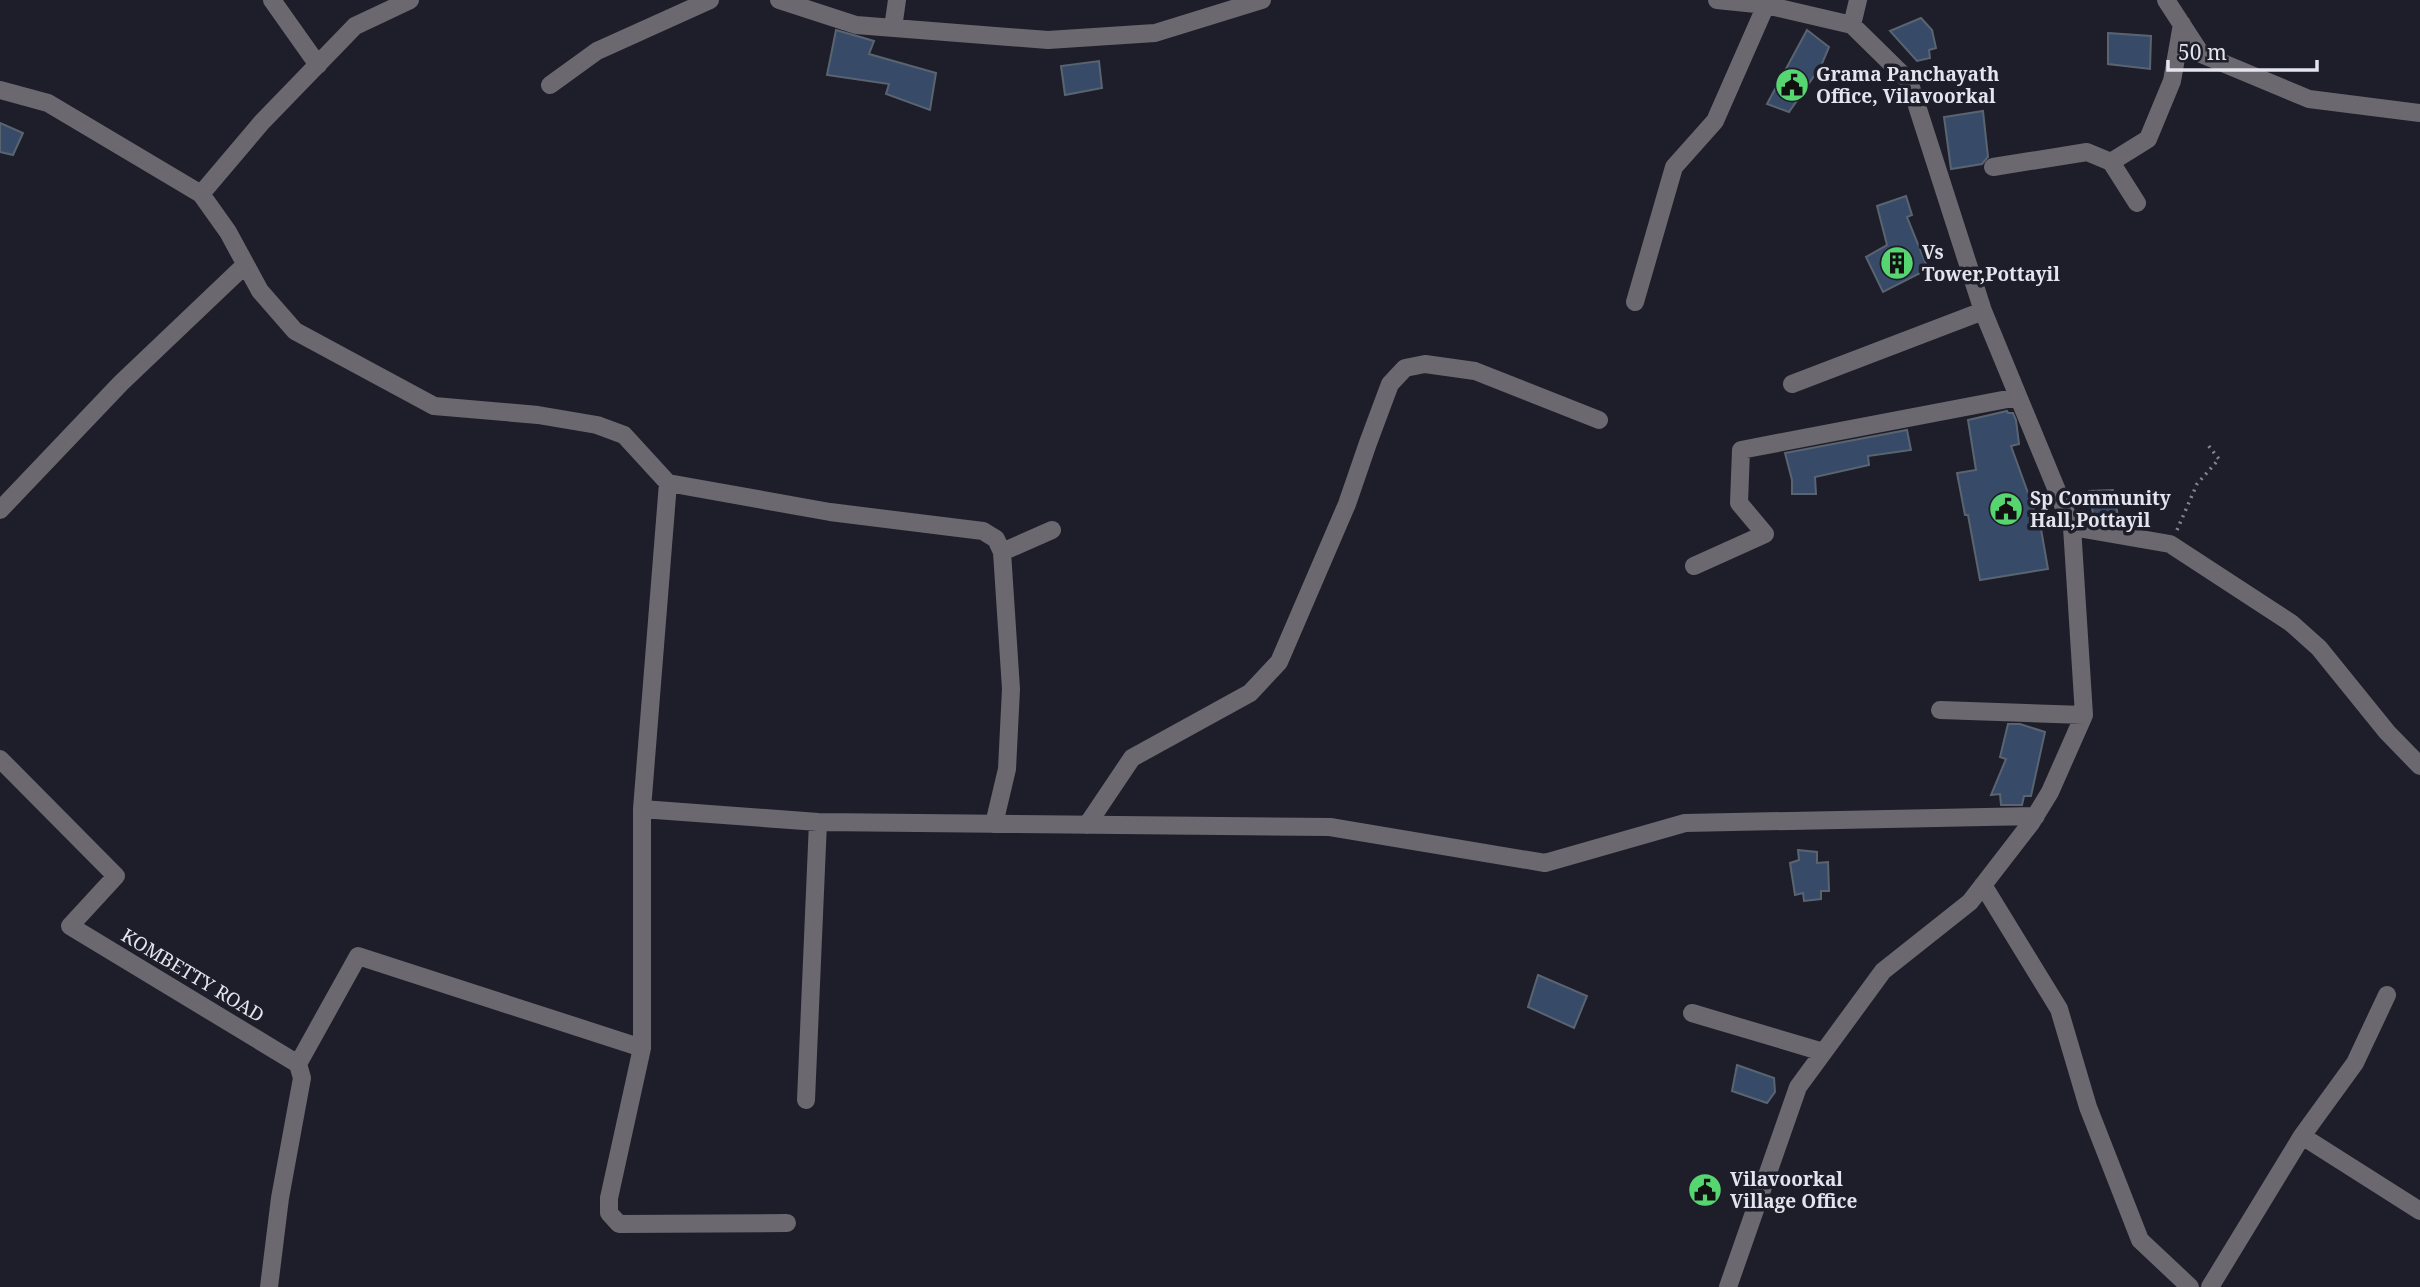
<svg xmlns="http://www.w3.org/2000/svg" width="2420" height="1287" font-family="'Noto Serif',serif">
<rect width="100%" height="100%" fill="#1e1e2b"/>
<path fill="#374b68" stroke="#5a6471" stroke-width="2" d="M1921,18L1932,30L1936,48L1929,50L1930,58L1917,61L1890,31Z
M836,30L874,41L869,54L936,73L930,110L886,94L889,84L827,75Z
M1807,30L1829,47L1821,66L1789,112L1767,104Z
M2108,33L2151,36L2150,69L2108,64Z
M1099,61L1102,88L1065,95L1061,66Z
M1983,111L1988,157L1982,164L1951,169L1944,117Z
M0,123L23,133L13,155L0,152Z
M1906,196L1912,215L1907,217L1928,269L1883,292L1866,257L1887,245L1877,206Z
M2007,411L2008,413H2013L2016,420L2019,444L2011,446L2041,529L2048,569L1980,580L1968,515H1965L1957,473L1976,470L1968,420Z
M1907,430L1911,450L1868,456L1869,465L1815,477L1816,494H1792V480L1785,453Z
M2113,490L2119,521L2094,519L2089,491Z
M2008,724H2020L2045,732L2031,796H2024L2022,805H2001L2000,794L1991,795L2006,759L2000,757Z
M1798,850L1817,852V863L1828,862L1829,891H1821V899L1804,901L1803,893L1795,895L1790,863L1799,860Z
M1538,975L1587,996L1574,1028L1528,1007Z
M1737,1065L1774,1078L1775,1092L1767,1103L1732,1091Z"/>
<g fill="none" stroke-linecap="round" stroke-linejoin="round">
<path stroke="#858590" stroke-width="3.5" stroke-dasharray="2 5" stroke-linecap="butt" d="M2177,530L2197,484L2219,459L2208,445"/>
<path stroke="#6c686f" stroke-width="18" d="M272,0L318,65
M779,0L856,25L1048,40L1155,33L1262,0
M1717,0L1766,5L1852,25L1909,81L1983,311L2072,527L2084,715L2050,792L2031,823L1970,902L1883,971L1798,1087L1728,1287
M2166,0L2201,54L2309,99L2420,113
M1852,25L1858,0
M893,28L897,0
M550,85L597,51L710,0
M0,90L48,103L201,194L262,122L355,26L410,0
M2111,162L2148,139L2172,81L2182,24
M1993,167L2087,152L2111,162L2137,203
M201,194L228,232L260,291L295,331L434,406L538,415L597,425L624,435L668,483L830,512L983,531L996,539L1002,552L1011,689L1007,769L994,824
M1635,302L1674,167L1715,121L1766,5
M1792,384L1983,311
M0,510L121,383L245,265
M2072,527L2170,544L2291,623L2319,648L2387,732L2420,766
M1002,552L1052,530
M1694,566L1765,534L1739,503L1741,450L2018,397
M1940,710L2084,715
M0,759L116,876L70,926L298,1064L302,1078L280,1198L269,1287
M642,809L668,483
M1087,825L1132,758L1250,693L1279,662L1347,504L1368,443L1390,384L1405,368L1425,364L1475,371L1599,420
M1983,885L2059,1009L2088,1107L2140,1240L2190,1287
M1692,1013L1823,1052
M298,1064L358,956L642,1048
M806,1100L818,822
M2302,1136L2355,1063L2387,995
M787,1223L619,1224L609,1213V1198L642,1048V809L818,822L1330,827L1545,863L1685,823L2036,816
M2210,1287L2302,1136L2420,1211"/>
</g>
<defs>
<g id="civic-disc" transform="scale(1.75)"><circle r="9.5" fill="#56d671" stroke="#1e1e2b"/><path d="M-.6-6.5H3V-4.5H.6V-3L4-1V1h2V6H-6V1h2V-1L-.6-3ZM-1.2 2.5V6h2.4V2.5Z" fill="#111"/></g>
<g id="building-disc" transform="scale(1.75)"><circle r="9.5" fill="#56d671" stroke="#1e1e2b"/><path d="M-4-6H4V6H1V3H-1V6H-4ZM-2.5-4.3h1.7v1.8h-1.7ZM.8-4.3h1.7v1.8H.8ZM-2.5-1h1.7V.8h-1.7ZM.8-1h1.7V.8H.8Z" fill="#111"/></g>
</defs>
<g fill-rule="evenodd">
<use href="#civic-disc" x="1792" y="85"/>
<use href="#building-disc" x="1897" y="263"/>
<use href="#civic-disc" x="2006" y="509"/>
<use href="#civic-disc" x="1705" y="1190"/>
</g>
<g text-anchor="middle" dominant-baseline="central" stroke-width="7" stroke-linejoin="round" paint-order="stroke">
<g font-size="19" font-weight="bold" fill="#e3e4ed" stroke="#1e1e2b" text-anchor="start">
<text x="1816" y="74">Grama Panchayath<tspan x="1816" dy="22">Office, Vilavoorkal</tspan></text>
<text x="1922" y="252">Vs<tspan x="1922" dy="22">Tower,Pottayil</tspan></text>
<text x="2030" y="498">Sp Community<tspan x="2030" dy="22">Hall,Pottayil</tspan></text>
<text x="1730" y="1179">Vilavoorkal<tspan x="1730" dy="22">Village Office</tspan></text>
</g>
<g font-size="19" fill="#e3e4ed" stroke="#1e1e2b">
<text transform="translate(193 975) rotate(31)">KOMBETTY ROAD</text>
</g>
</g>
<path d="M2168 60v10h149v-10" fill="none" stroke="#e3e4ed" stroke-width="3.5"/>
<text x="2178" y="60" font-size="21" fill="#e3e4ed" stroke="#1e1e2b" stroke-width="5" paint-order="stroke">50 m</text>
</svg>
